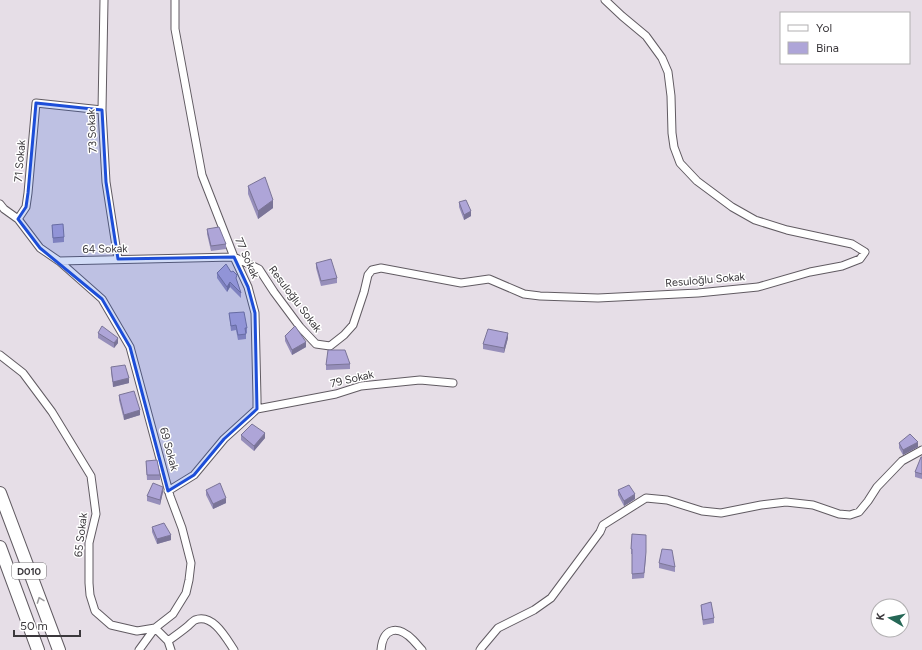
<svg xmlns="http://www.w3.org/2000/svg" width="922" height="650" font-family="Figtree,sans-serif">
<rect width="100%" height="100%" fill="#e6dee7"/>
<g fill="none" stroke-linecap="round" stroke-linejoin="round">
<g stroke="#615b62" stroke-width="9">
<path id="minor" d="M104,0L102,110L106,182L118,259
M0,204L4,209L18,219L40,248L59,261L102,299L130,347L170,496L182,528L191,563L189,580L186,593L173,614L155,628L139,650
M18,219L26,207L28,193L36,103L102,110
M59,261L234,257L259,269L274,292L300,327L316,344L330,346L344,335L353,325L364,292L368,275L372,270L381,268L461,283L489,279L524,294L540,296L598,298L698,293L758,287L810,272L842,266L860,259L865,252L852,244L787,230L755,220L732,207L697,181L680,163L674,147L672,133L671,96L668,72L662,58L646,36L622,16L605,0
M0,355L23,373L52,412L91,476L96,514L89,543V583L90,595L95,611L111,625L137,631L155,628L168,641L171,650
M257,409L336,394L361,386L420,380L453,383
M168,491L194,475L224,439L257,409V398L255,313L248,287L234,257L202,175L175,29V0
M168,641C175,636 182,631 188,626C190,624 193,621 195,620C213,613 226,638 234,650
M381,650C383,627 398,625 413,640C416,643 419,647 422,650
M480,650L482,647L498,628L534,610L551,598L600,532L603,525L646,498L667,500L702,511L721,513L761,505L786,502L813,505L839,514L850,515L859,512L868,501L877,487L902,461L922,450"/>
</g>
<g stroke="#615b62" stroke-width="14">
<path id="trunk" d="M0,493L59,650
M0,547L38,650"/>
</g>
<use href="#minor" stroke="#fff" stroke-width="7"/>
<use href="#trunk" stroke="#fff" stroke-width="12"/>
</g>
<path fill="#968eba" d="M248,186L273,208L258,219L248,194Z
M459,202L471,216L464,220L459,207Z
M52,225L64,237V242L53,243Z
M207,229L226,244V249L211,251L207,234Z
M316,263L337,278V283L321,286L316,268Z
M231,272L237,280V281L241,293V298L230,287L227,292L217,278V273Z
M229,313L247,328V333H246V339L238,340L236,330L231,331Z
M98,333L118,343L114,348L98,338Z
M285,336L306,347L292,355L285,341Z
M508,338L504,353L483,349V344Z
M350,364V369L326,370V365Z
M111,367L129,383L113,387L111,372Z
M119,395L140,415L124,420L119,400Z
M241,435L265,438L254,451L241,440Z
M899,443L918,447L903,455L899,448Z
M922,457V479L915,477V472Z
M146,461L160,475V480H147Z
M206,490L226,503L213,509L206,495Z
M618,490L635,499L624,506L618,495Z
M163,492L160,505L147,501V496Z
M152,527L171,540L157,544L152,532Z
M632,534L646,557L644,578L632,579V554H631Z
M659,563L675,567V572L659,568Z
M701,605L714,618V623L703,625L701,610Z"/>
<path fill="#7a7497" d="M273,200V208L258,219V211Z
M471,211V216L464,220V215Z
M230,282V287L227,292V287Z
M508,333V338L504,353V348Z
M118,338V343L114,348V343Z
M306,342V347L292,355V350Z
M129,378V383L113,387V382Z
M140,410V415L124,420V415Z
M265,433V438L254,451V446Z
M918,442V447L903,455V450Z
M163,487V492L160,505V500Z
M635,494V499L624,506V501Z
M226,498V503L213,509V504Z
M171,535V540L157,544V539Z"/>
<path fill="#aea5d8" stroke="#7a7497" d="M265,177L273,200L258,211L248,186Z
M466,200L471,211L464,215L459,202Z
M63,224L64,237L53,238L52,225Z
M219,227L226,244L211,246L207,229Z
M331,259L337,278L321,281L316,263Z
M226,264L231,272L233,271L237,275L236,278L241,293L230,282L227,287L217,273Z
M244,312L247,328H245L246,334L238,335L236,325L231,326L229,313Z
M102,326L118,338L114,343L98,333Z
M295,326L306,342L292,350L285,336Z
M488,329L508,333L504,348L483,344Z
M328,350H345L350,364L326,365Z
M125,365L129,378L113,382L111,367Z
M134,391L140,410L124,415L119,395Z
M252,424L265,433L254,446L241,435Z
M910,434L918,442L903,450L899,443Z
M921,457H922V474L915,472Z
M157,460L160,475H147L146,461Z
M153,483L163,487L160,500L147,496Z
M220,483L226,498L213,504L206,490Z
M629,485L635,494L624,501L618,490Z
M164,523L171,535L157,539L152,527Z
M632,534L646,535V552L644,573L632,574V549H631Z
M662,549L672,550L675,567L659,563Z
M711,602L714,618L703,620L701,605Z"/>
<defs><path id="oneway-chevron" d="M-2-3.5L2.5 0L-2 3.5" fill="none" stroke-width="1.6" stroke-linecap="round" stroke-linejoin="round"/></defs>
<use stroke="#9d9c9e" href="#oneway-chevron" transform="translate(40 600) rotate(-110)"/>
<path fill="#1d4ed8" fill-opacity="0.2" stroke="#1d4ed8" stroke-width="3" stroke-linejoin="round" d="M36,103L102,110L106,182L118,259L234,257L248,287L255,313L257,409L224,439L194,475L168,491L130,347L102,299L40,248L18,219L26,207L28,193Z"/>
<g text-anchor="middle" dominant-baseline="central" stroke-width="3" stroke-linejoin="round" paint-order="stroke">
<rect fill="#fff" stroke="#767476" stroke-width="1" x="12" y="563" width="34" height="16" rx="3"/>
<g font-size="10" font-weight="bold" fill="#3b383c">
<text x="29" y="571">D010</text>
</g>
<g font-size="11" fill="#3b383c" stroke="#fff">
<text transform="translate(92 131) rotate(-93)">73 Sokak</text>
<text transform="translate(20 161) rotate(-85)">71 Sokak</text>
<text transform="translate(105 249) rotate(-1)">64 Sokak</text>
<text transform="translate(247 258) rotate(66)">77 Sokak</text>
<text transform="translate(705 280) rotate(-5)">Resuloğlu Sokak</text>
<text transform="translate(295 299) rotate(53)">Resuloğlu Sokak</text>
<text transform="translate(352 379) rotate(-13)">79 Sokak</text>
<text transform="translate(169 449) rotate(75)">69 Sokak</text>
<text transform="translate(81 535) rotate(-83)">65 Sokak</text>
</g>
</g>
<rect x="780" y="12" width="130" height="52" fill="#ffffff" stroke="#b1afb1"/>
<rect x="788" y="25" width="20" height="6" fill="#ffffff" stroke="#b1afb1"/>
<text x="816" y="32" font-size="12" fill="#3b383c">Yol</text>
<rect x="788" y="42" width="20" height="12" fill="#aea5d8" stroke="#b1afb1"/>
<text x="816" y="52" font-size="12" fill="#3b383c">Bina</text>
<g transform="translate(890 618) rotate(279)"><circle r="19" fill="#ffffff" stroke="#b1afb1"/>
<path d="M0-3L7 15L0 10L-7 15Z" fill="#256756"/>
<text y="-6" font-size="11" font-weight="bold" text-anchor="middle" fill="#3b383c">K</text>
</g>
<path d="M14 630v6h66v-6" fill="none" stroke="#3b383c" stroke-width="2"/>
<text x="20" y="630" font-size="12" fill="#3b383c" stroke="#ffffff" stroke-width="3" paint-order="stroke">50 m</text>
</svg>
